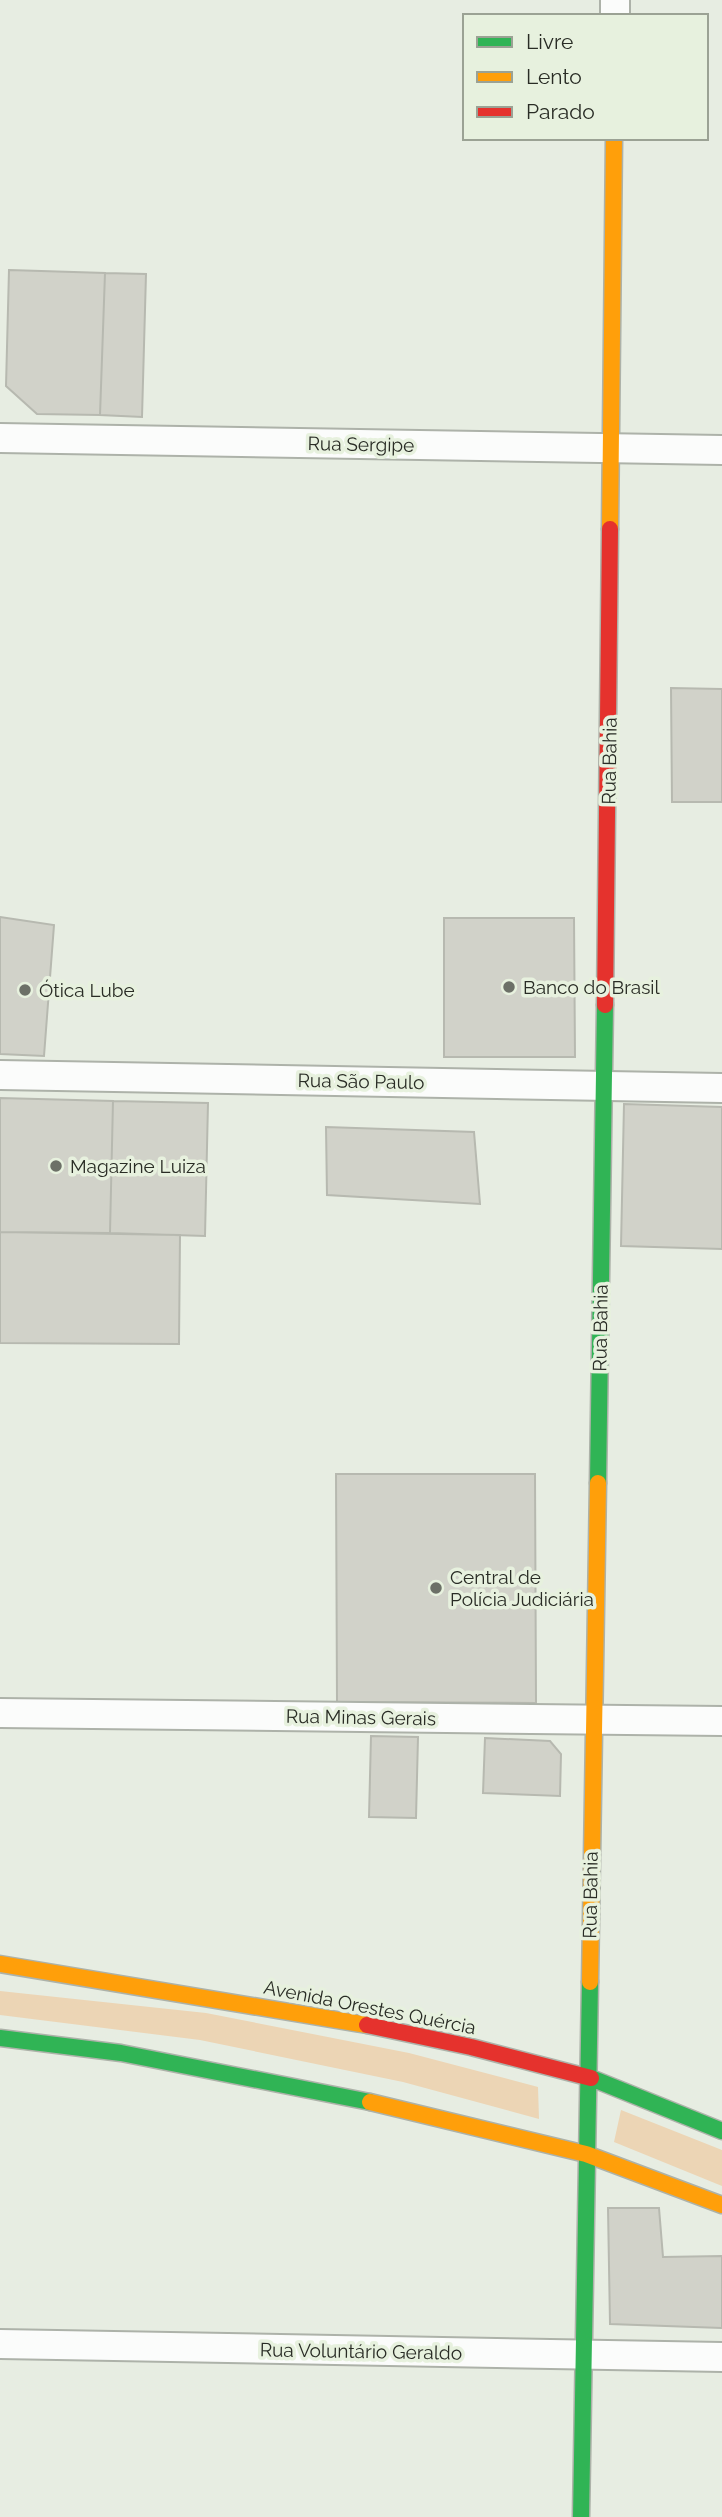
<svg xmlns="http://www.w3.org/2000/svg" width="722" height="2517" font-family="Raleway,sans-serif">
<rect width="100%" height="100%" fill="#e7ede2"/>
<path fill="#ecd5b5" d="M0,1991L206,2013L409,2053L538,2087L539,2119L403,2082L200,2040L0,2015Z
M621,2110L722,2150V2186L614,2142Z"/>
<path fill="#d1d2c9" stroke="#b7b9b0" stroke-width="2" d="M9,270L105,273L100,415L37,414L6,386Z
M105,273L146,274L142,417L100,415Z
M671,688L722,689V802H672Z
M0,917L54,925L44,1056L0,1054Z
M444,918H574L575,1057H444Z
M0,1098L113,1101L110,1233L0,1232Z
M113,1101L208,1103L205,1236L110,1233Z
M624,1104L722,1107V1249L621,1246Z
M326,1127L474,1132L480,1204L327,1195Z
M0,1232L180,1235L179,1344L0,1343Z
M336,1474H535L536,1703L337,1702Z
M371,1736L418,1737L416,1818L369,1817Z
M485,1738L550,1741L561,1754L560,1796L483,1793Z
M608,2208H659L663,2257L722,2256V2328L610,2324Z"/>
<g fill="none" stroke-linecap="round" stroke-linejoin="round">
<g stroke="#adb2a9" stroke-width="32">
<path id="street" d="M615,16V0
M0,438L722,450
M0,1075L722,1088
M0,1713L722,1721
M0,2344L722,2357"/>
</g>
<g stroke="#adb2a9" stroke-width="19">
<path id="fast" d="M598,1483L605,1005
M0,2038L121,2053L370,2102
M591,2078L722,2131
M581,2517L590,1982"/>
</g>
<g stroke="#adb2a9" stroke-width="19">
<path id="slow" d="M610,529L614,138
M0,1964L367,2025
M590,1982L598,1483
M370,2102L586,2154L722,2205"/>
</g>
<g stroke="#adb2a9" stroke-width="19">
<path id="jam" d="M605,1005L610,529
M367,2025L471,2047L591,2078"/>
</g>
<use href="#street" stroke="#fbfcfb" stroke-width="28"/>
<use href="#fast" stroke="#30b455" stroke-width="16"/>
<use href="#slow" stroke="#ff9f0a" stroke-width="16"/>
<use href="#jam" stroke="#e5322d" stroke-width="16"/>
</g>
<g fill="#6c7067" stroke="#e7f1de" stroke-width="2.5">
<circle cx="509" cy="987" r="7"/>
<circle cx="25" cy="990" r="7"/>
<circle cx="56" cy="1166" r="7"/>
<circle cx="436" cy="1588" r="7"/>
</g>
<g text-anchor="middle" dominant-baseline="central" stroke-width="7" stroke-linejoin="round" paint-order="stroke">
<g font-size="19" fill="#292c25" stroke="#e7f1de">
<text transform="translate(361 444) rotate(1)">Rua Sergipe</text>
<text transform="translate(609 761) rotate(-89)">Rua Bahia</text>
<text transform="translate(361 1081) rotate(1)">Rua São Paulo</text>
<text transform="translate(600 1328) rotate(-89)">Rua Bahia</text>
<text transform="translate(361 1717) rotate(1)">Rua Minas Gerais</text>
<text transform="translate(590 1895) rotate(-89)">Rua Bahia</text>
<text transform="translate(370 2007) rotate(11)">Avenida Orestes Quércia</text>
<text transform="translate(361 2351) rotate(1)">Rua Voluntário Geraldo</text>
</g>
<g font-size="19" fill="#292c25" stroke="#e7f1de" text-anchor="start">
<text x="523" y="987">Banco do Brasil</text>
<text x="39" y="990">Ótica Lube</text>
<text x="70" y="1166">Magazine Luiza</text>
<text x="450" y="1577">Central de<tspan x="450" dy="22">Polícia Judiciária</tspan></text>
</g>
</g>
<rect x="463" y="14" width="245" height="126" fill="#e7f1de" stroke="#9ba294" stroke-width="2"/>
<rect x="477" y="37" width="35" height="10" fill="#30b455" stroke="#9ba294" stroke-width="2"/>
<text x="526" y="49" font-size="21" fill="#292c25">Livre</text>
<rect x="477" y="72" width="35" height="10" fill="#ff9f0a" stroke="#9ba294" stroke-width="2"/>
<text x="526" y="84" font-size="21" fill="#292c25">Lento</text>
<rect x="477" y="107" width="35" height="10" fill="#e5322d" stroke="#9ba294" stroke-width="2"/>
<text x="526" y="119" font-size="21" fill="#292c25">Parado</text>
</svg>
